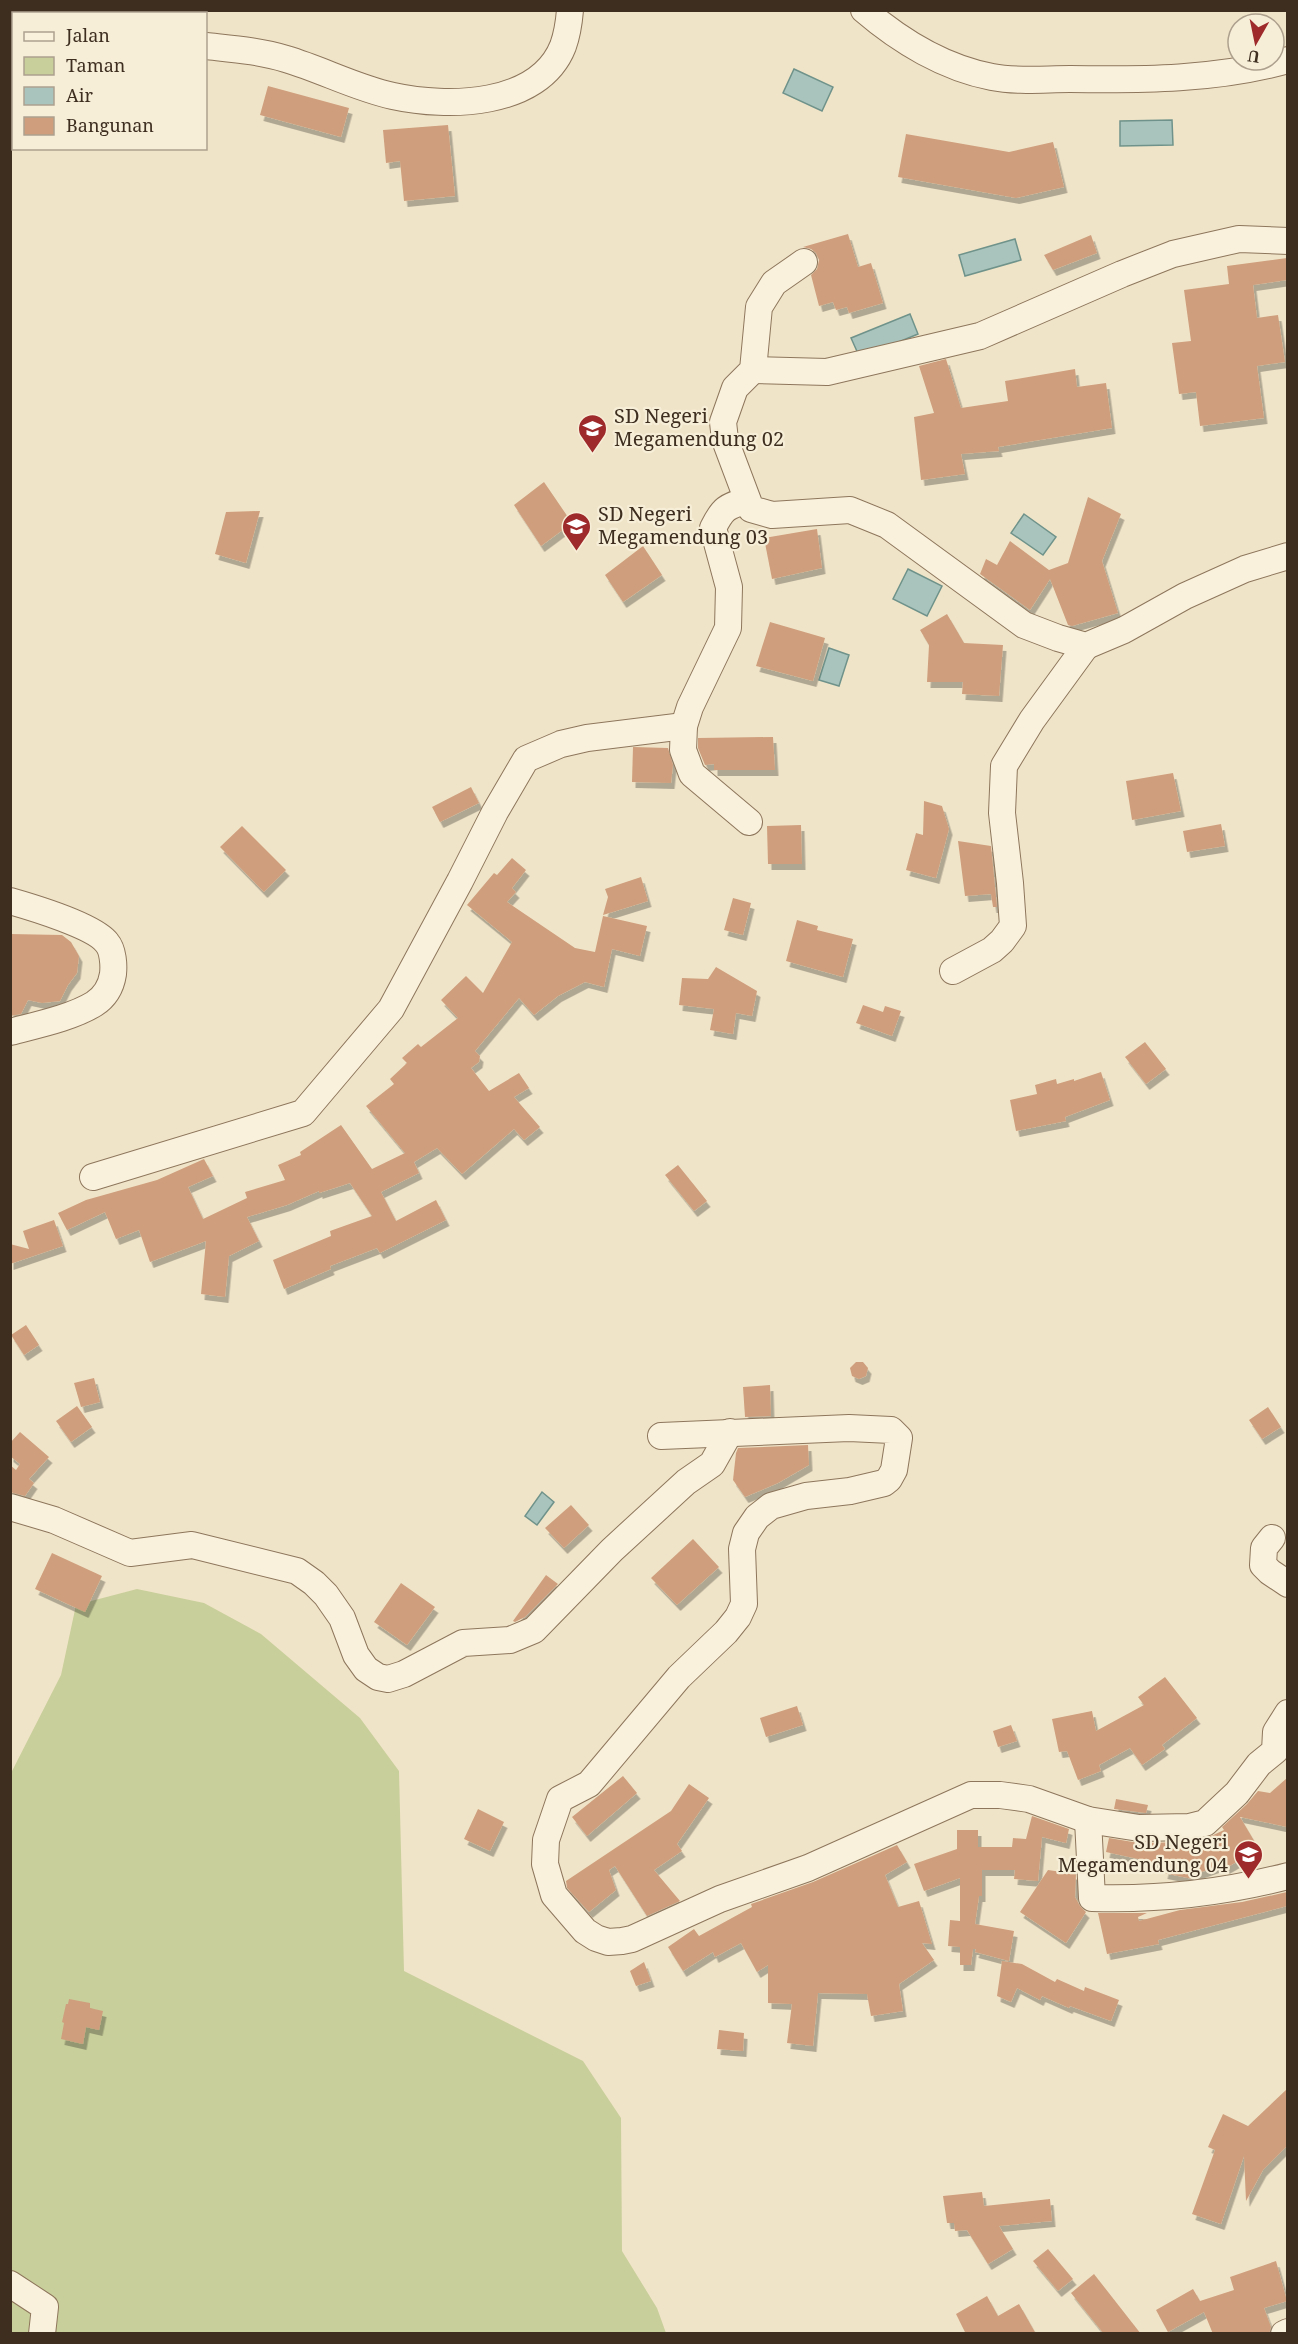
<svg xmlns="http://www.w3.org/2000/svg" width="1298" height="2344" font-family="'Noto Serif',serif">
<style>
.green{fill:#c9cf9b}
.water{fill:#a9c4bc;stroke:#6f938a;stroke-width:1.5}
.building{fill:#cf9f7d;filter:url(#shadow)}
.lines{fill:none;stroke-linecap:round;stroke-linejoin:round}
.minor-casing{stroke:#8d765c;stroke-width:28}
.minor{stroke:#faf1dc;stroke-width:26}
.labels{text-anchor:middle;stroke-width:4.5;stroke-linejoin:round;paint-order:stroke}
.poi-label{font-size:20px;fill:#3d2e20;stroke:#f7eed8;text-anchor:start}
</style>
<defs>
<filter id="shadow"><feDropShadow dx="3.5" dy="6" stdDeviation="0" flood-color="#0004"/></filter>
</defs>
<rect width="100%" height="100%" fill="#f0e4c8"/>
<!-- green -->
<path class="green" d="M137,1589L204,1603L261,1634L360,1718L399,1771L404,1971L583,2061L621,2118L622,2251L657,2308L666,2333H11L10,1775L61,1675L76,1605Z"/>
<!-- water -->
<g class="water">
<path d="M794,69L833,87L822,111L783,93Z"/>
<path d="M1172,120L1173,145L1120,146V121Z"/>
<path d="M1015,239L1021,260L965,276L959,255Z"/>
<path d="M910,314L918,334L860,358L851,338Z"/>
<path d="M1024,514L1056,537L1043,555L1011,533Z"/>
<path d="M908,569L942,586L927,616L893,599Z"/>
<path d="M829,648L849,655L839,686L819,680Z"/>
<path d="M542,1492L554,1502L537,1525L525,1516Z"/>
</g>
<!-- building -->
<g class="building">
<path d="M268,86L349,108L341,137L260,115Z"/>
<path d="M448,125L455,196L404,201L400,161L386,163L383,130Z"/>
<path d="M906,134L1009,152L1053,142L1064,187L1016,198L898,177Z"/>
<path d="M848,234L858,267L871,263L883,303L849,313L847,307L836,310L833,302L819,306L811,275L817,269L819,260L816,253L811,249L803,247Z"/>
<path d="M1091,235L1097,253L1053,270L1044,255Z"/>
<path d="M1287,258V280L1253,285L1257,318L1278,315L1285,362L1257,366L1264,418L1200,426L1196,392L1179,394L1172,343L1191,341L1184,290L1229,284L1227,266Z"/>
<path d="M946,359L961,408L1008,401L1005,381L1075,369L1077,387L1106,383L1112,428L998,447L999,451L961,454L965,474L921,480L914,417L934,413L919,366Z"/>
<path d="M544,482L572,523L541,546L514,505Z"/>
<path d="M1088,497L1121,514L1102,561L1118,613L1072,626L1068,625L1050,579L1030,610L980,574L986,559L997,565L1010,541L1049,570L1068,563Z"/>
<path d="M260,511L246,563L215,554L226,512Z"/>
<path d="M817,529L822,568L772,579L764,538Z"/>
<path d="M643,546L662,575L623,602L605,575Z"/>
<path d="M947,614L964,643L1003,645L999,696L962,694L963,682H927L929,645L920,630Z"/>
<path d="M770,622L825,638L813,681L756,666Z"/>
<path d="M773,737L775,770H714V764L705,765L698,748V738Z"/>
<path d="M633,747L668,748L673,765L671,783L632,782Z"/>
<path d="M1173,773L1181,811L1132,820L1126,781Z"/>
<path d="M471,787L479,803L440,822L432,807Z"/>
<path d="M924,801L942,806L949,829L936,878L906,870L916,833L923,835Z"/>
<path d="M1221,824L1225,846L1187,852L1183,831Z"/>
<path d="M801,825L802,864H768L767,826Z"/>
<path d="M242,826L286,870L264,892L220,847Z"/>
<path d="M958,841L991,846L997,907H993L991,894L965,896Z"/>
<path d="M512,858L526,870L512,888L516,892L507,902L575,948L595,952L603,916L647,926L640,956L612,949L604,987L585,982L558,996L534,1015L519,998L475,1051L480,1056L479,1062L471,1068L489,1091L519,1073L529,1088L514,1097L540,1127L524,1140L514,1129L462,1174L437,1148L414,1162L419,1173L381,1192L396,1221L436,1200L446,1220L380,1253L377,1248L330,1266L331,1269L284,1289L273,1260L331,1236L330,1231L372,1216L350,1183L319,1193V1191L287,1205L247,1217L259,1241L229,1256L225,1297L201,1294L206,1241L150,1262L139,1230L116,1239L105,1212L67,1230L58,1213L86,1200L157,1180L204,1159L213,1176L188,1187L203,1219L247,1198L245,1192L285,1180L278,1165L301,1155L300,1152L341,1125L372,1169L405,1153L366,1106L394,1084L390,1079L407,1063L402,1058L418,1044L421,1047L458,1018L441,1000L466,976L483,993L512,942L467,905L494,873L497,875Z"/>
<path d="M641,877L648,901L603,915L608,897L605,889Z"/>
<path d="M733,898L751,903L743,935L724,930Z"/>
<path d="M797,920L818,926L817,930L853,939L843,977L786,961Z"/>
<path d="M10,934L62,935L71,942L79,956L77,973L68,985L60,1001L42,1003L28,1000L21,1014L10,1016Z"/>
<path d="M716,967L757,991L752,1016L736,1013L733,1034L710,1030L714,1009L679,1005L682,978L708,979Z"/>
<path d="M863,1005L883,1012L885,1006L901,1011L892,1036L856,1023Z"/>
<path d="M1145,1042L1166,1069L1146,1084L1125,1057Z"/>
<path d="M1101,1072L1110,1100L1065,1117L1066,1121L1016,1131L1010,1100L1037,1094L1035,1085L1056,1079L1057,1084L1074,1079V1081Z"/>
<path d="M678,1165L707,1201L694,1211L665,1175Z"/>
<path d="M54,1220L63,1246L10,1264V1244L29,1249L23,1231Z"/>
<path d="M26,1325L39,1345L24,1355L11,1335Z"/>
<path d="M856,1362H863L868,1368L866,1376L859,1379L852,1376L850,1368Z"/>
<path d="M94,1378L100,1402L81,1407L74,1383Z"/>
<path d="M770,1385L771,1416L745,1417L743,1387Z"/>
<path d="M77,1406L92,1427L71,1442L56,1421Z"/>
<path d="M1268,1407L1281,1427L1262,1439L1249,1420Z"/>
<path d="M20,1432L49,1457L29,1479L34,1483L25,1496L10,1492V1465L16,1470L20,1464L10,1456V1443Z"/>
<path d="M808,1445L809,1465L778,1483L745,1497L733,1480L736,1453L738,1448Z"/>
<path d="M571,1505L589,1525L564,1548L545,1528Z"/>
<path d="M693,1539L719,1567L677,1605L651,1578Z"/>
<path d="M52,1553L102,1576L85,1612L35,1589Z"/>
<path d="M546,1575L558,1584L525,1617L515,1622L513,1621Z"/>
<path d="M401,1583L435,1607L407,1645L374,1622Z"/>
<path d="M1165,1677L1197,1718L1162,1745L1165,1749L1142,1765L1130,1748L1099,1765L1101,1771L1078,1780L1067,1751L1059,1752L1052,1719L1092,1711L1096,1731L1144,1705L1138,1697Z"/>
<path d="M797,1706L803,1725L766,1737L760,1718Z"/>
<path d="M1011,1725L1017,1741L998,1747L993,1731Z"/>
<path d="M623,1776L637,1793L587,1836L572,1817Z"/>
<path d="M1287,1778V1827L1240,1817L1259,1849L1226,1868L1224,1864L1196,1874L1197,1878L1193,1879L1164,1873L1166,1865L1106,1852L1109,1838L1139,1843L1190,1842L1209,1837L1224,1830L1222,1827L1247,1804L1258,1791L1270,1793Z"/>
<path d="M689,1784L709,1798L677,1844L682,1851L654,1870L680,1901L647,1916L615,1866L609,1870L616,1890L589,1912L567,1888L566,1881L671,1811Z"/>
<path d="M1116,1799L1148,1805L1146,1813L1114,1809Z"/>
<path d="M478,1809L504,1822L490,1851L464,1839Z"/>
<path d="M1032,1816L1069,1829L1066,1843L1042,1837L1038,1881L1014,1879L1015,1870H982V1896H979L975,1924L1014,1931L1009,1961L975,1952L976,1949H973L971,1965H960V1947L948,1946L950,1920L960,1921V1878L924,1891L914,1864L957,1849V1830H978V1847H1012L1013,1838L1026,1839Z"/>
<path d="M897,1845L907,1862L885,1875L898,1907L919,1901L932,1944L922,1943L934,1960L899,1984L903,2011L871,2016L867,1994L818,1993L813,2046L787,2043L792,2004L768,2003V1965L757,1972L741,1943L715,1957L713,1952L683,1971L668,1947L694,1929L699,1936L752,1907L751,1904L813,1882Z"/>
<path d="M1048,1870L1076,1874L1075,1897L1080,1906L1086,1912L1066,1943L1020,1912Z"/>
<path d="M1287,1892V1906L1158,1940L1159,1944L1107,1954L1098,1913H1147L1138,1917L1139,1921L1180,1910L1242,1902Z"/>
<path d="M1002,1961L1022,1964L1055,1982L1057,1979L1084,1991L1085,1987L1119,2000L1111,2021L1070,2006L1069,2008L1042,1996L1040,2000L1017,1988L1011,2002L997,1996Z"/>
<path d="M644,1962L651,1981L636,1986L630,1971Z"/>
<path d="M69,1999L90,2003V2008L103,2011L99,2030L86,2027L83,2044L61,2039L64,2023L62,2022L66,2004H68Z"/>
<path d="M719,2030L744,2033L743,2051L717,2049Z"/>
<path d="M1287,2089V2146L1263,2170L1246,2201L1244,2156L1221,2224L1192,2214L1215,2150L1208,2147L1223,2114L1248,2126Z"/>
<path d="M982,2192L984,2206L1050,2199L1052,2221L999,2226L1013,2249L988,2264L967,2230L955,2231L954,2223H947L943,2196Z"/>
<path d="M1048,2249L1073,2279L1058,2291L1033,2261Z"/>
<path d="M1276,2261L1287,2301L1264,2308L1271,2327L1269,2334H1213L1204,2312L1168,2332L1156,2310L1193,2289L1200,2301L1234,2290L1230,2277Z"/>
<path d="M1094,2274L1141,2334H1104L1071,2293Z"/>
<path d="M987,2296L998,2316L1019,2304L1036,2334H966L956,2314Z"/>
</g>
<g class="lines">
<defs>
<g id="minor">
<path d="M22,10L26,14"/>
<path d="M53,10L57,14"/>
<path d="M864,10C900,41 945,68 992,77C1017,82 1045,79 1070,79C1142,80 1217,80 1288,60"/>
<path d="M206,46C233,49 260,51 286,59C323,70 356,88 393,96C447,108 539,107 563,46C567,35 569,22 570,10"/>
<path d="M804,262L774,283L759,307L753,370L735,388L723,422L725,440L751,509L772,515L850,510L887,525L1024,625L1058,638L1086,646L1124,630L1185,596L1245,569L1288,556"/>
<path d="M753,370L827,372L980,336L1122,274L1173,254L1239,239L1288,241"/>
<path d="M747,500C726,507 723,508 713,528L729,587L728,628L690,707L684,726L683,750L692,774L749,822"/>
<path d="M10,901C31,907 95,926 107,943C113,950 114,965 113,974C111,987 105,997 94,1004C71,1018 36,1025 10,1032"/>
<path d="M953,971L992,950L1002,941L1013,926L1010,883L1002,813L1004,766L1032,720L1086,646"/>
<path d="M93,1177L303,1113L391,1009L460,881L495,812L526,759L561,744L587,738L684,726"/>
<path d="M661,1436L849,1428L891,1430L899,1438L894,1470L889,1479L884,1483L850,1491L806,1496L771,1506L757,1517L746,1533L742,1549L744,1604L738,1617L726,1632L679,1677L589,1784L560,1799L546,1840L545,1864L554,1895L585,1931L596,1938L608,1942L622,1941L632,1939L720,1899L808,1868L971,1795H1000L1029,1799L1088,1820L1139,1828L1189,1827L1205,1823L1237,1793L1259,1764L1275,1751L1276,1732L1288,1713"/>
<path d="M10,1507L54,1520L130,1553L192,1545L297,1571L314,1583L326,1595L342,1618L356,1655L366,1669L378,1677L388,1679L404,1674L463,1643L510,1640L534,1630L612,1550L686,1482L712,1464L730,1432"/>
<path d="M1272,1538L1264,1548L1263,1565L1270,1572L1288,1584"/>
<path d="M1088,1820L1092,1898C1159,1900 1223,1893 1288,1876"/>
<path d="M10,2284L45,2307L42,2334"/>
<path d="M1284,2334L1288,2332"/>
</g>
</defs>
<!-- minor casing -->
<use href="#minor" class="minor-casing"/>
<!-- minor -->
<use href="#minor" class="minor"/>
</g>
<!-- icons -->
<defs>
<symbol id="school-pin" viewBox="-11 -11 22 30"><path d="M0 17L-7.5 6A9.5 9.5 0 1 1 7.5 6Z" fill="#9e2a2b" stroke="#f7eed8"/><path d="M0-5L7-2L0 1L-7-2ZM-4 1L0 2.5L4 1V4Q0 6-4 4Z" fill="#fff"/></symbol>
</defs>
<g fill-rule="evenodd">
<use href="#school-pin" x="576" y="412" width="33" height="45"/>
<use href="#school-pin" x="560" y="510" width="33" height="45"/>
<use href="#school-pin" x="1232" y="1838" width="33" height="45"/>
</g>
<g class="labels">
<!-- poi labels -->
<g class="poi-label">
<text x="614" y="423">SD Negeri<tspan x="614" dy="23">Megamendung 02</tspan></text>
<text x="598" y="521">SD Negeri<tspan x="598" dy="23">Megamendung 03</tspan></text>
<text x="1228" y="1849" text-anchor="end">SD Negeri<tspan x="1228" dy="23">Megamendung 04</tspan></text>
</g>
</g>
<!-- border -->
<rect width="1298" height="2344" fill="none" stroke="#3d2e20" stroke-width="24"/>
<!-- legend -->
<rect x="12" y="12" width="195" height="138" fill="#f7eed8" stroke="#ada18e" stroke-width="1.5"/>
<rect x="24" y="32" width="30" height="9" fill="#faf1dc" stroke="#ada18e" stroke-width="1.5"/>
<text x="66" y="42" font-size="18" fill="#3d2e20">Jalan</text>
<rect x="24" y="57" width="30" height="18" fill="#c9cf9b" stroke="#ada18e" stroke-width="1.5"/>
<text x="66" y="72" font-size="18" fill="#3d2e20">Taman</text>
<rect x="24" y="87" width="30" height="18" fill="#a9c4bc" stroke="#ada18e" stroke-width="1.5"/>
<text x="66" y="102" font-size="18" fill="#3d2e20">Air</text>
<rect x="24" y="117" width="30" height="18" fill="#cf9f7d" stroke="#ada18e" stroke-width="1.5"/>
<text x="66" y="132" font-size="18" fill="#3d2e20">Bangunan</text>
<!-- north arrow -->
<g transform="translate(1256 42) rotate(189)"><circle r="28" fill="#f7eed8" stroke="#ada18e" stroke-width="1.5"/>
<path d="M0-4.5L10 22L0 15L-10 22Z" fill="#9e2a2b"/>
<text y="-9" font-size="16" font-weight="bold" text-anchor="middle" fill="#3d2e20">U</text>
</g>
</svg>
